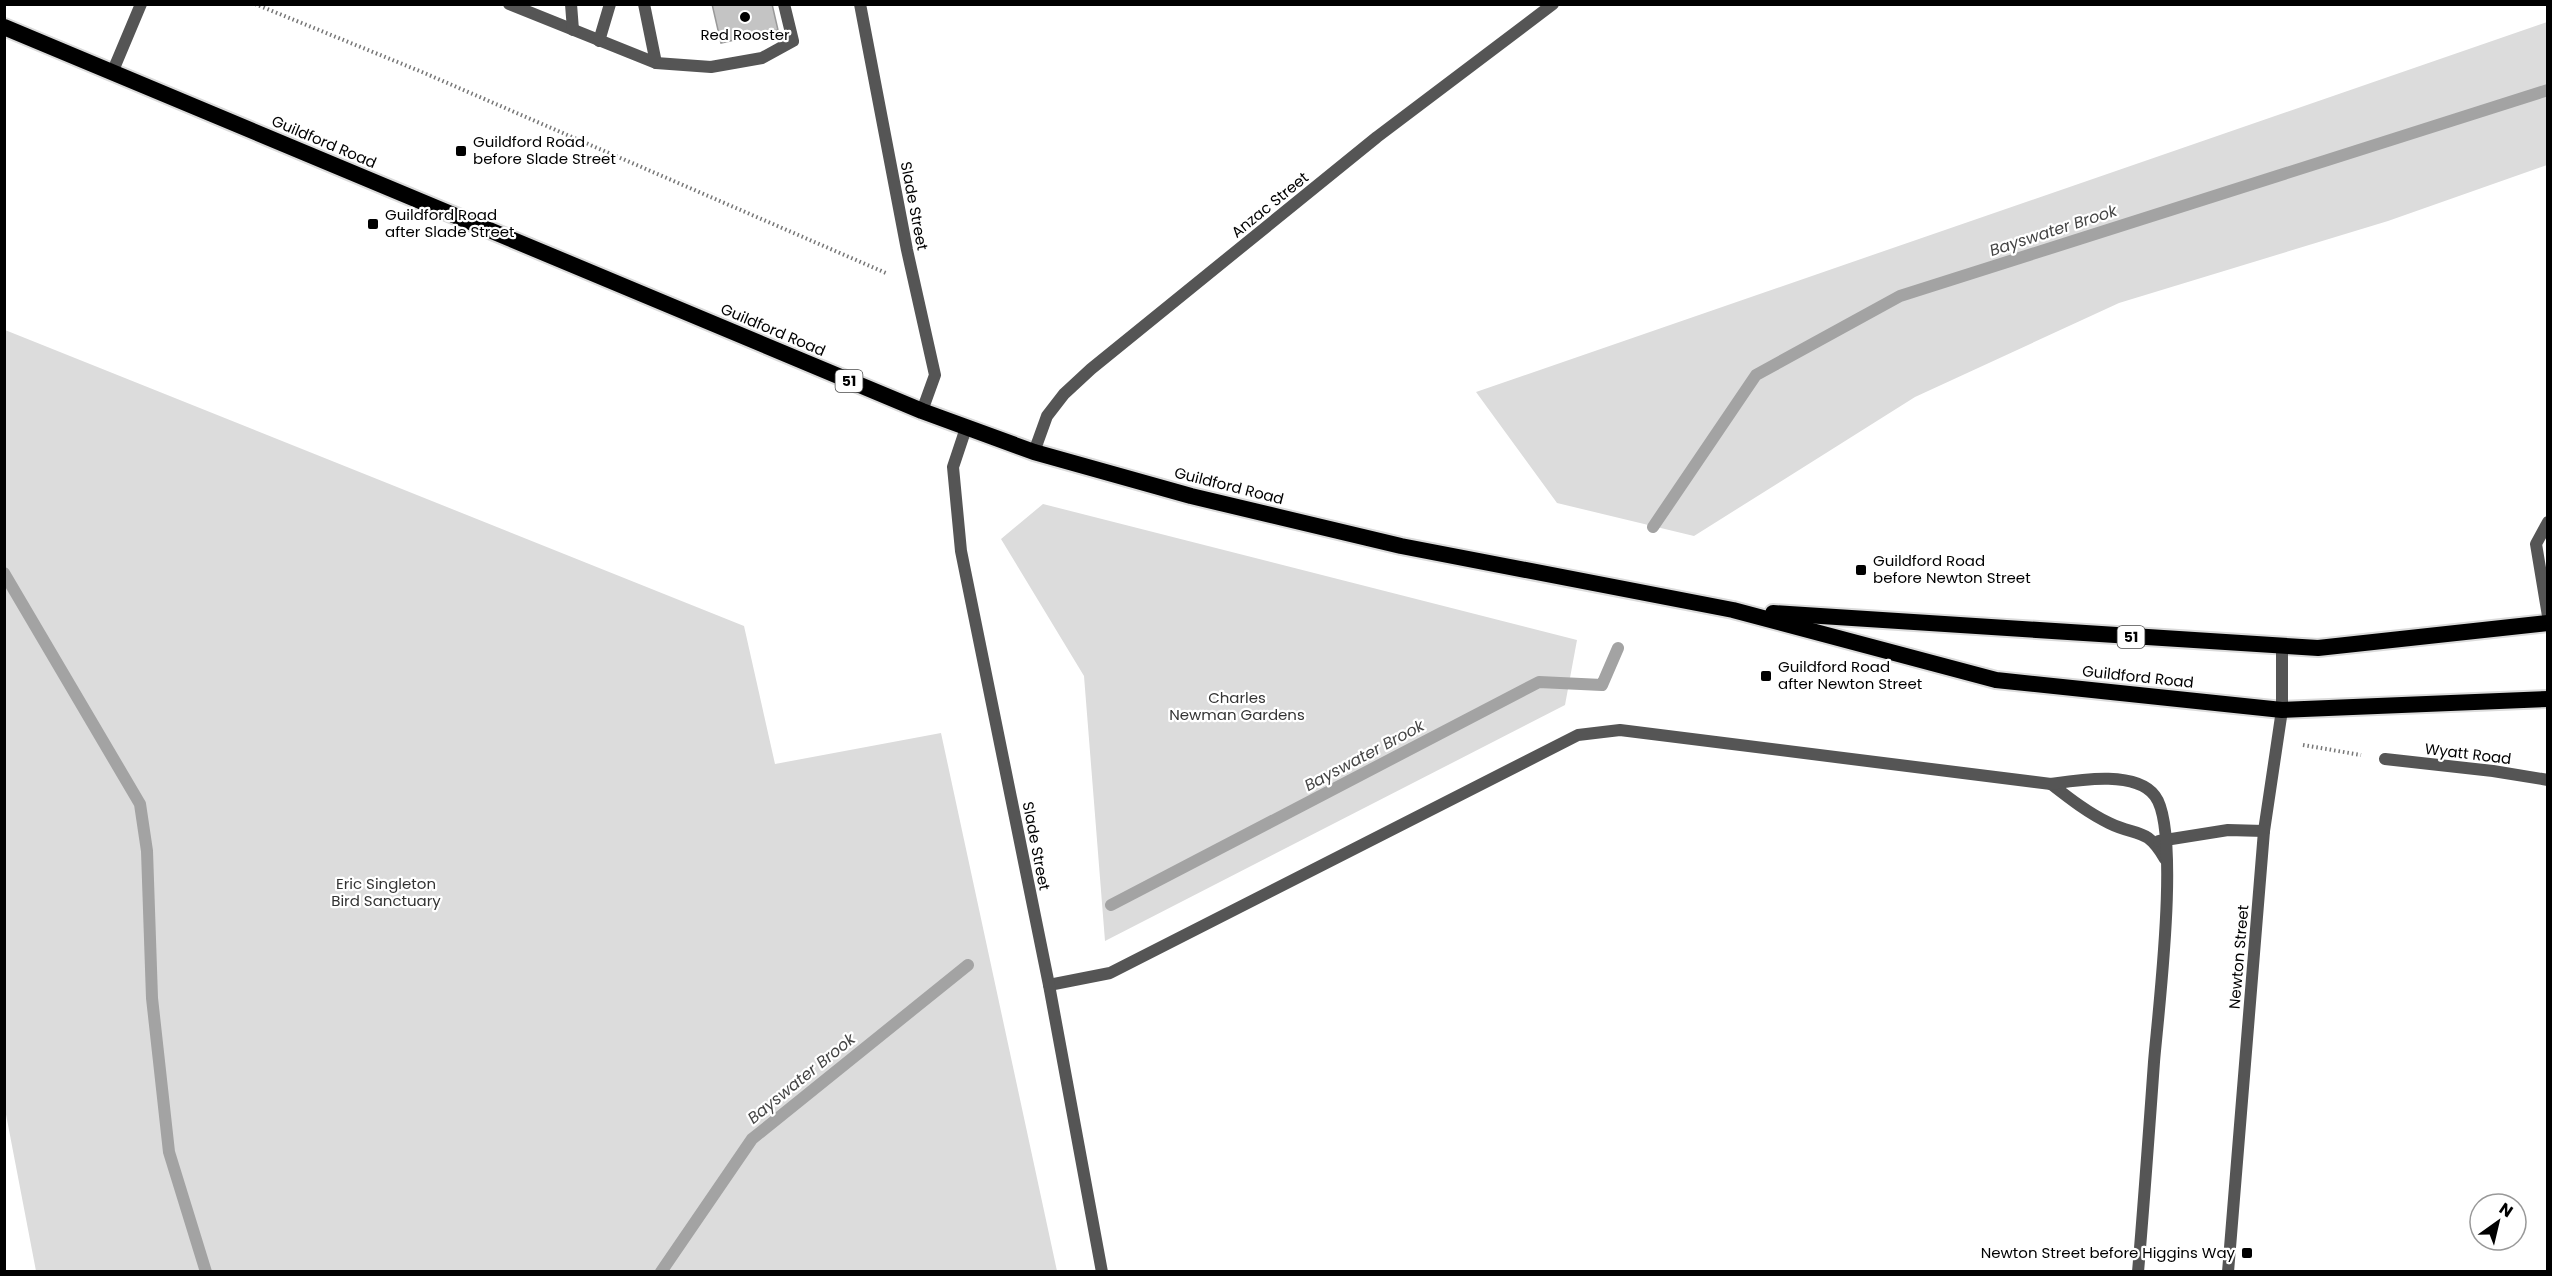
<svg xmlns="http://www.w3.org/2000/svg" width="2552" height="1276" font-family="Poppins,sans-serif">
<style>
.green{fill:#dcdcdc}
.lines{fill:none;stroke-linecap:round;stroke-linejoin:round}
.stream{stroke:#a3a3a3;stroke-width:12}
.building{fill:#c4c4c4;stroke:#999;stroke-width:1.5}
.trunk-casing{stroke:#dbdbdb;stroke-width:20}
.path{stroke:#777;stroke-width:4;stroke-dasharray:1.5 3;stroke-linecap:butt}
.service{stroke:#555;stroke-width:12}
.minor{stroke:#555;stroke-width:12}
.tertiary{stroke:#555;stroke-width:12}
.trunk{stroke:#000;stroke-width:16}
.poi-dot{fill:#000;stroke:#fff;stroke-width:2}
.labels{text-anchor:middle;stroke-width:4.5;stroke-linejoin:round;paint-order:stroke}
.shield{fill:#fff;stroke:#4c4c4c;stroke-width:1.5}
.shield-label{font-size:14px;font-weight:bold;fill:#000}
.poi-label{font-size:15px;fill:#000;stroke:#fff;text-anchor:start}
.street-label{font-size:15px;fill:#000;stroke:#fff}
.park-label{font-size:15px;fill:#333;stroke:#fff}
.water-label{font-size:16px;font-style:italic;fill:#444;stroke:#fff}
</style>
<rect width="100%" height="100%" fill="#fff"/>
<!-- green -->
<g class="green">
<path d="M2547,22V165L2388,221L2119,303L1915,397L1694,536L1557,503L1476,392Z"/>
<path d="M5,330L744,626L775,764L941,733L1057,1271H36L4,1104Z"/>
<path d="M1043,504L1577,640L1565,705L1105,941L1084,676L1001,539Z"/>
</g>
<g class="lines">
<!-- stream -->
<g class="stream">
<path d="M1653,527L1756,375L1900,296L2548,90"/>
<path d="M4,573L140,804L147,851L152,998L169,1152L206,1272"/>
<path d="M1111,905L1539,682L1602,685L1618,648"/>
<path d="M661,1272L752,1139L968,965"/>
</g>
</g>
<!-- building -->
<path class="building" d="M712,4H772L778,30L721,43Z"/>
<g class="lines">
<defs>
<g id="trunk">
<path d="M4,27L922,411L1034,452L1191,496L1401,546L1733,610L1996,680L2282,710L2548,699"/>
<path d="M1773,613L2318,648L2548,623"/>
</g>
</defs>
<!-- trunk casing -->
<use href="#trunk" class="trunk-casing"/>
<!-- path -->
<g class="path">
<path d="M255,4L422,72L886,273"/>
<path d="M2303,745L2361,755"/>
</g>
<!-- service -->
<g class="service">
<path d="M509,4L656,63L711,67L762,58L793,41L784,4"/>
<path d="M571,4L573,30"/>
<path d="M644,4L656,63"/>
<path d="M599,41L610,4"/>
<path d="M112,73L141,4"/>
<path d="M2051,784C2069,798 2088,813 2109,823C2137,837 2146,826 2165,859"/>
<path d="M2159,841L2228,830L2264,831"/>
<path d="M1049,985L1110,973L1578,735L1620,730L2051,784C2078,780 2136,770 2155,796C2181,830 2158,1013 2154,1062C2149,1132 2144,1202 2138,1272"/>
</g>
<!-- minor -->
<g class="minor">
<path d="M966,428L953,467L961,551L1049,985L1102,1272"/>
<path d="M1034,452L1047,416L1064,394L1091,369L1377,137L1553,4"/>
<path d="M2385,759L2493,771L2548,780"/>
<path d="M2228,1272L2264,831L2282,710V645"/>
</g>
<!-- tertiary -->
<g class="tertiary">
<path d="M860,4L907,250L935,375L922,411"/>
<path d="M2548,522L2536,544L2548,616"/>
</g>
<!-- trunk -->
<use href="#trunk" class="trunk"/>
</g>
<!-- markers -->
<g class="poi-dot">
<circle cx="745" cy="17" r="6"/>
<rect x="455" y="145" width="12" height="12" rx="3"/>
<rect x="367" y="218" width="12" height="12" rx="3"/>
<rect x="1855" y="564" width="12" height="12" rx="3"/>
<rect x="1760" y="670" width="12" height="12" rx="3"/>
<rect x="2241" y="1247" width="12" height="12" rx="3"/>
</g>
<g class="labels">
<!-- shield labels -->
<g class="shield">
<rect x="835.5" y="370" width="27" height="22" rx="4.5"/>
<rect x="2117.5" y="626" width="27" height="22" rx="4.5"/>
</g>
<g class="shield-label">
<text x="849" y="386">51</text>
<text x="2131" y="642">51</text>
</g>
<!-- poi labels -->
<g class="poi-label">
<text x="745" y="40" text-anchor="middle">Red Rooster</text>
<text x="473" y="147">Guildford Road<tspan x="473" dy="17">before Slade Street</tspan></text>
<text x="385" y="220">Guildford Road<tspan x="385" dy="17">after Slade Street</tspan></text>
<text x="1873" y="566">Guildford Road<tspan x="1873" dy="17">before Newton Street</tspan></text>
<text x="1778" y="672">Guildford Road<tspan x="1778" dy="17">after Newton Street</tspan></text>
<text x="2235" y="1258" text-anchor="end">Newton Street before Higgins Way</text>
</g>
<!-- street labels -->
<g class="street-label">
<text transform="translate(324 142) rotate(23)" y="5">Guildford Road</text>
<text transform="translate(1270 205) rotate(-39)" y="5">Anzac Street</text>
<text transform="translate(914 206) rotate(79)" y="5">Slade Street</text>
<text transform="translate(773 330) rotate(23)" y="5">Guildford Road</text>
<text transform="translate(1229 486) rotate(14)" y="5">Guildford Road</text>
<text transform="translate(2138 677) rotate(6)" y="5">Guildford Road</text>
<text transform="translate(2468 754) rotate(7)" y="5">Wyatt Road</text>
<text transform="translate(1036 846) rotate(79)" y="5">Slade Street</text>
<text transform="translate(2239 957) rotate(-85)" y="5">Newton Street</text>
</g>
<!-- park labels -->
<g class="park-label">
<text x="1237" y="703">Charles<tspan x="1237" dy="17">Newman Gardens</tspan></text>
<text x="386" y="889">Eric Singleton<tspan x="386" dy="17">Bird Sanctuary</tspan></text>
</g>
<!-- water labels -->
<g class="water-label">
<text transform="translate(2053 230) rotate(-18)" y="6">Bayswater Brook</text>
<text transform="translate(1364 755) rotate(-28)" y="6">Bayswater Brook</text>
<text transform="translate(801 1078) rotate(-39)" y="6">Bayswater Brook</text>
</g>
</g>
<!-- border -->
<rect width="2552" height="1276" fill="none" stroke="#000000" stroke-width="12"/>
<!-- north arrow -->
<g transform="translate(2498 1222) rotate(34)"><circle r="28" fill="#ffffff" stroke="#999999" stroke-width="1.5"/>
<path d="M0-4.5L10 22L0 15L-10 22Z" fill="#000000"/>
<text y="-9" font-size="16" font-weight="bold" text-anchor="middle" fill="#000000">N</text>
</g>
</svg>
